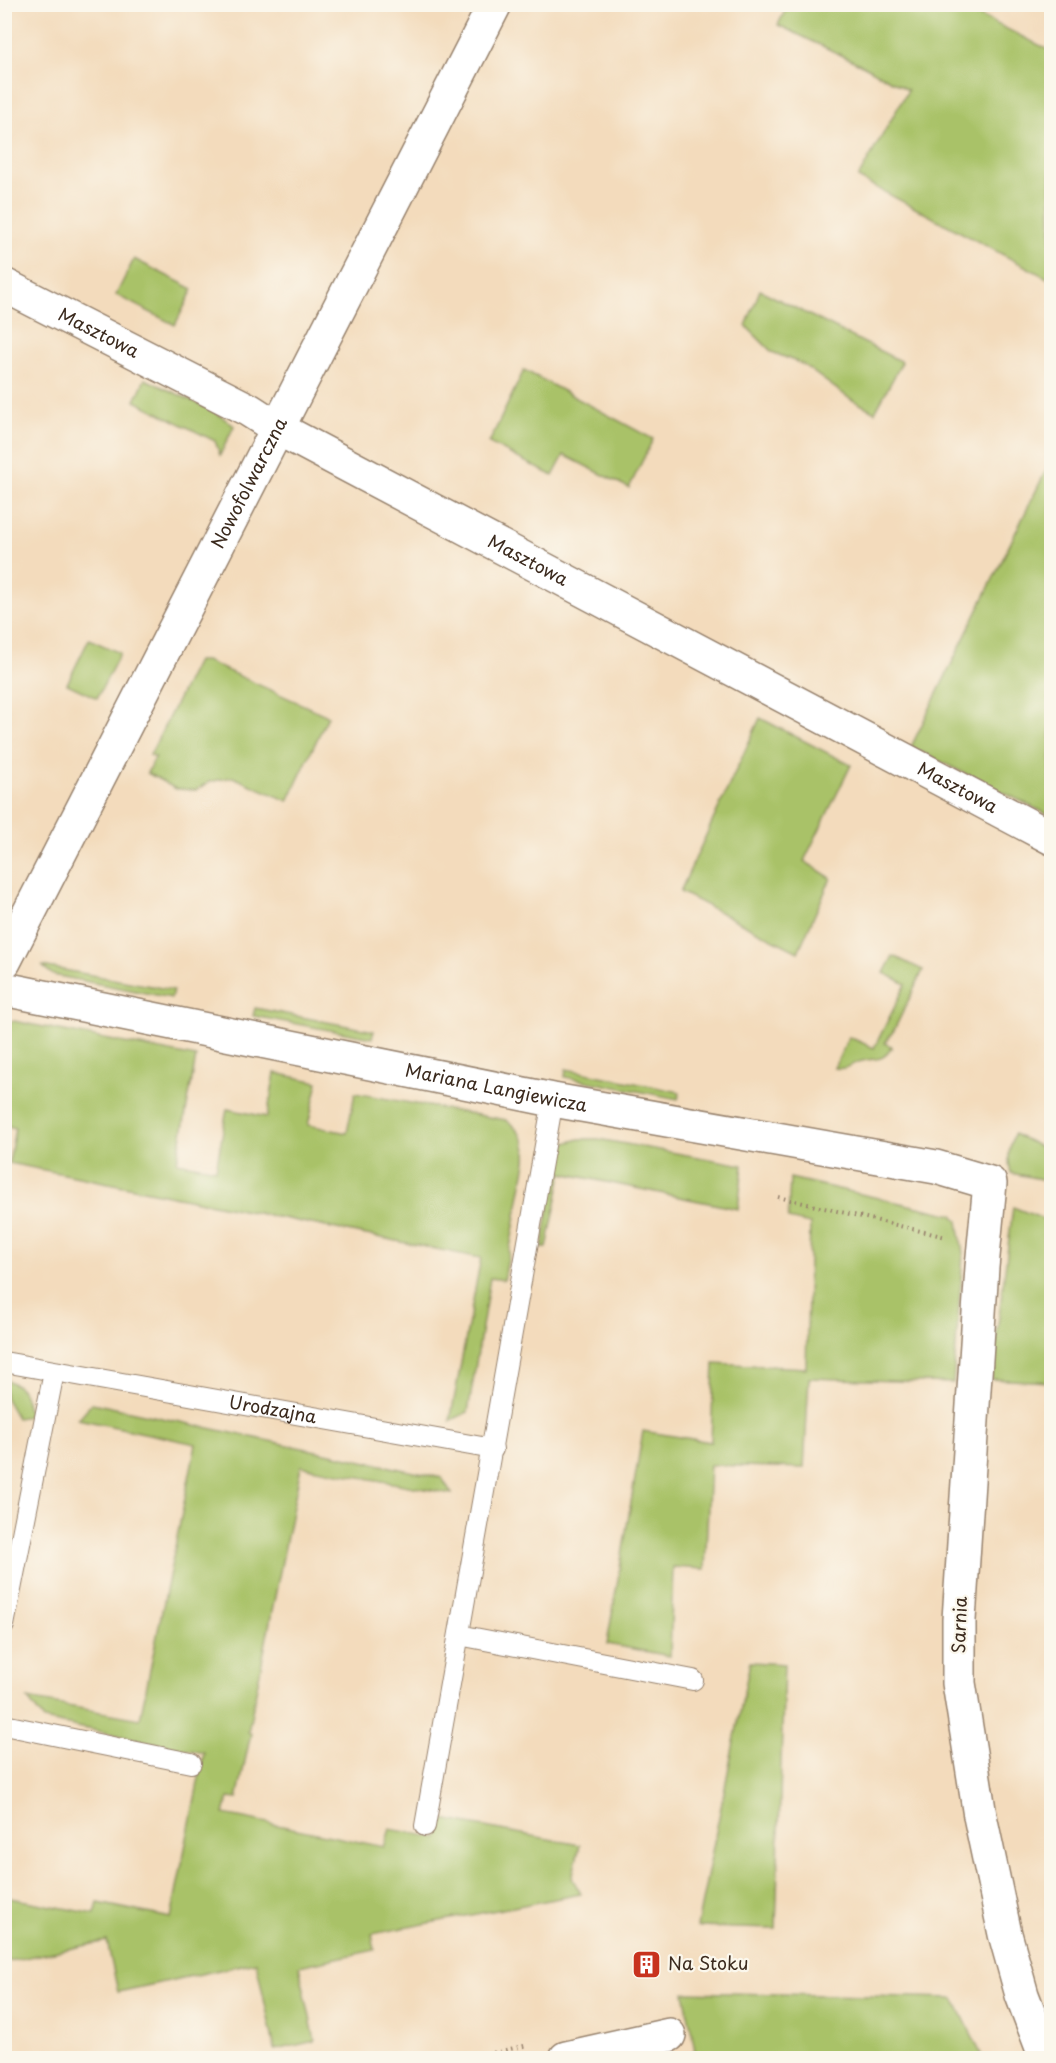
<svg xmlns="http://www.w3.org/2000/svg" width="1056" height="2063" font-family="'Playpen Sans',sans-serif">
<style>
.green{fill:#a9c268;stroke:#727643;stroke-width:1.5}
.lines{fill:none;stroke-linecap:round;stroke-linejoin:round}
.service-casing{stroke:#97826d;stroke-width:22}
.minor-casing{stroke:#97826d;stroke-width:36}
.path{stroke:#97826d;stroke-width:4;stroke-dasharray:1.5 4.5;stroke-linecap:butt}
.service{stroke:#fff;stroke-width:20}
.minor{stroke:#fff;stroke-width:33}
.labels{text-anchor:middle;stroke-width:4.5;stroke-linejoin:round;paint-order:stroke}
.street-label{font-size:18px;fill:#3b2a1e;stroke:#fbf7ec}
.poi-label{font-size:18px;fill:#3b2a1e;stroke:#fbf7ec;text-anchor:start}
</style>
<rect width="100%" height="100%" fill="#fbf7ec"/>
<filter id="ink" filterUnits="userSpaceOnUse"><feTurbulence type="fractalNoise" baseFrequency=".0167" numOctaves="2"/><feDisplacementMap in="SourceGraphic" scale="12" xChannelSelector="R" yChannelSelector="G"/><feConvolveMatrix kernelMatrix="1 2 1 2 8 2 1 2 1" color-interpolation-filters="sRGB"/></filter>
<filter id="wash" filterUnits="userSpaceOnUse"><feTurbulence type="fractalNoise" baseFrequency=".008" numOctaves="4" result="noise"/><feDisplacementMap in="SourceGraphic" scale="24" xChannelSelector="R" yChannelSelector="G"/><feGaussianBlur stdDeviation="1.35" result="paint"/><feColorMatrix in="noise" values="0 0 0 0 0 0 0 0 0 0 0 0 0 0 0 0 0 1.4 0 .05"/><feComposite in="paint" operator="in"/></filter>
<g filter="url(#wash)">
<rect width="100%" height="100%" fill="#f3dbbc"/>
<!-- green -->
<g class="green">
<path d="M788,5H959L1051,51V280L858,178L908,90L864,66L778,25Z"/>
<path d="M134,259L193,289L175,325L116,295Z"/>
<path d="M760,290L902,362L875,412L849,398L802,364L772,352L746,326Z"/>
<path d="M524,370L653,439L629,488L564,455L553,476L489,443Z"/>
<path d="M145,379L214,411L234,426L220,455L215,441L135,401Z"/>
<path d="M1051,460V816L911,747Z"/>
<path d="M89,639L120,653L97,698L67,684Z"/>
<path d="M197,661H206L328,716L288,801L233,777L209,782L196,790L176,789L147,773L155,757L150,755Z"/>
<path d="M760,718L851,765L804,861L831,878L798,952L680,892Z"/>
<path d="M893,956L923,970L894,1030L885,1043L892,1047C882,1063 877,1057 862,1061C849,1064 849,1070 834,1068L849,1037L874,1048L906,984L884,973Z"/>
<path d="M42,966L173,990L171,998L53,975Z"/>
<path d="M255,1008L374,1031L372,1038L253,1016Z"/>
<path d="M14,1021L196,1057L177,1162L216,1169L227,1109L267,1117L275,1073L318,1082L308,1125L347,1133L355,1093L506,1120C521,1131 528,1143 526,1162L504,1280L490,1278L468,1412L450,1421L481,1258L9,1163L15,1128L5,1125L4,1023Z"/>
<path d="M566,1069L680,1092L678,1099L565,1077Z"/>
<path d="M1014,1134L1051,1152V1181L1011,1173C1007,1158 1009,1148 1014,1134Z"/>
<path d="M579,1139H598L743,1165L738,1209L562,1173L547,1248H542L557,1162L566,1143Z"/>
<path d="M790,1178L953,1215L958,1221L963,1254L953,1383L809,1378L804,1468L710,1465L705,1569L673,1567L670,1656L607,1644L643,1431L711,1442L714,1363L806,1368L810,1224L788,1219Z"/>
<path d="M1013,1207L1051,1222V1382L991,1379Z"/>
<path d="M5,1380C26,1386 25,1398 29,1416L17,1418L5,1397Z"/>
<path d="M92,1403L442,1478L452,1494L301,1466L248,1732L251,1733L237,1799L228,1798L224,1814L384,1847L390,1829L438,1838L443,1819L580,1845L572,1878L581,1894L372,1934L375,1950L299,1966L315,2041L275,2050L256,1962L118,1992L107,1941L5,1962L4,1897L95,1914L98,1903L171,1918L204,1753L44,1720L28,1699L140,1719L196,1444L78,1419Z"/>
<path d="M750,1662L784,1664L776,1929L697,1927Z"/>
<path d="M684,1992L954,1998L983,2058H665L695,2051Z"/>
</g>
</g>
<g filter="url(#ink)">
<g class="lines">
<defs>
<g id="service">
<path id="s1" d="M4,1362L493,1449"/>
<path d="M4,1625L54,1372"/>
<path d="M459,1635L693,1680"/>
<path d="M4,1725L191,1763"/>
<path d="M425,1826L553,1100"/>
</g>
<g id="minor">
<path id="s2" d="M4,285L249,410L277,428L1052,838"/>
<path id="s3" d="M4,962L495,4"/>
<path id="s4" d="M4,989L553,1100L936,1167L990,1183L982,1267L959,1620V1683L980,1816L1005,1934L1022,1995L1046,2058"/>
<path d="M566,2058L669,2035"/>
</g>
</defs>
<!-- service casing -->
<use href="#service" class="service-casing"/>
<!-- minor casing -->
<use href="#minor" class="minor-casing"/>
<!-- path -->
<g class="path">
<path d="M778,1197L946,1237"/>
<path d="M470,2058L528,2045"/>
</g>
<!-- service -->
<use href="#service" class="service"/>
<!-- minor -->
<use href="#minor" class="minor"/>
</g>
</g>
<!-- icons -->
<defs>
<symbol id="building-square" viewBox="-11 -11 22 22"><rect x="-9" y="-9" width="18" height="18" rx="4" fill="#c8321e" stroke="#fbf7ec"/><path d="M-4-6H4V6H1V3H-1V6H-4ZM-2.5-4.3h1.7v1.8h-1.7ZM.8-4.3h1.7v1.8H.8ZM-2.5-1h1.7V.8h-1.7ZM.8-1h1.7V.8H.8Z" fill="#fff"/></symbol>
</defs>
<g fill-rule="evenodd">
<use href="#building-square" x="630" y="1948" width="33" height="33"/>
</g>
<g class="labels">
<!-- street labels -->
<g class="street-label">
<text dy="6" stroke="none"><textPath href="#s2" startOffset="106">Masztowa</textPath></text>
<text dy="6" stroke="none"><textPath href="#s3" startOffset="538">Nowofolwarczna</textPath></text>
<text dy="6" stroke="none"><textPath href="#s2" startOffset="592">Masztowa</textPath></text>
<text dy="6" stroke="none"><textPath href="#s2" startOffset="1078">Masztowa</textPath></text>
<text dy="6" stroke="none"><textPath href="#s4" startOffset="502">Mariana Langiewicza</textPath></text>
<text dy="6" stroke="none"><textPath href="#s1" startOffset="273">Urodzajna</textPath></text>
<text transform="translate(960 1625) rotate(-88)" y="6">Sarnia</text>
</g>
<!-- poi labels -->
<g class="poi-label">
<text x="668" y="1970">Na Stoku</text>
</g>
</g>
<!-- margin -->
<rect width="1056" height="2063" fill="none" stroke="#fbf7ec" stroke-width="24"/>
</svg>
